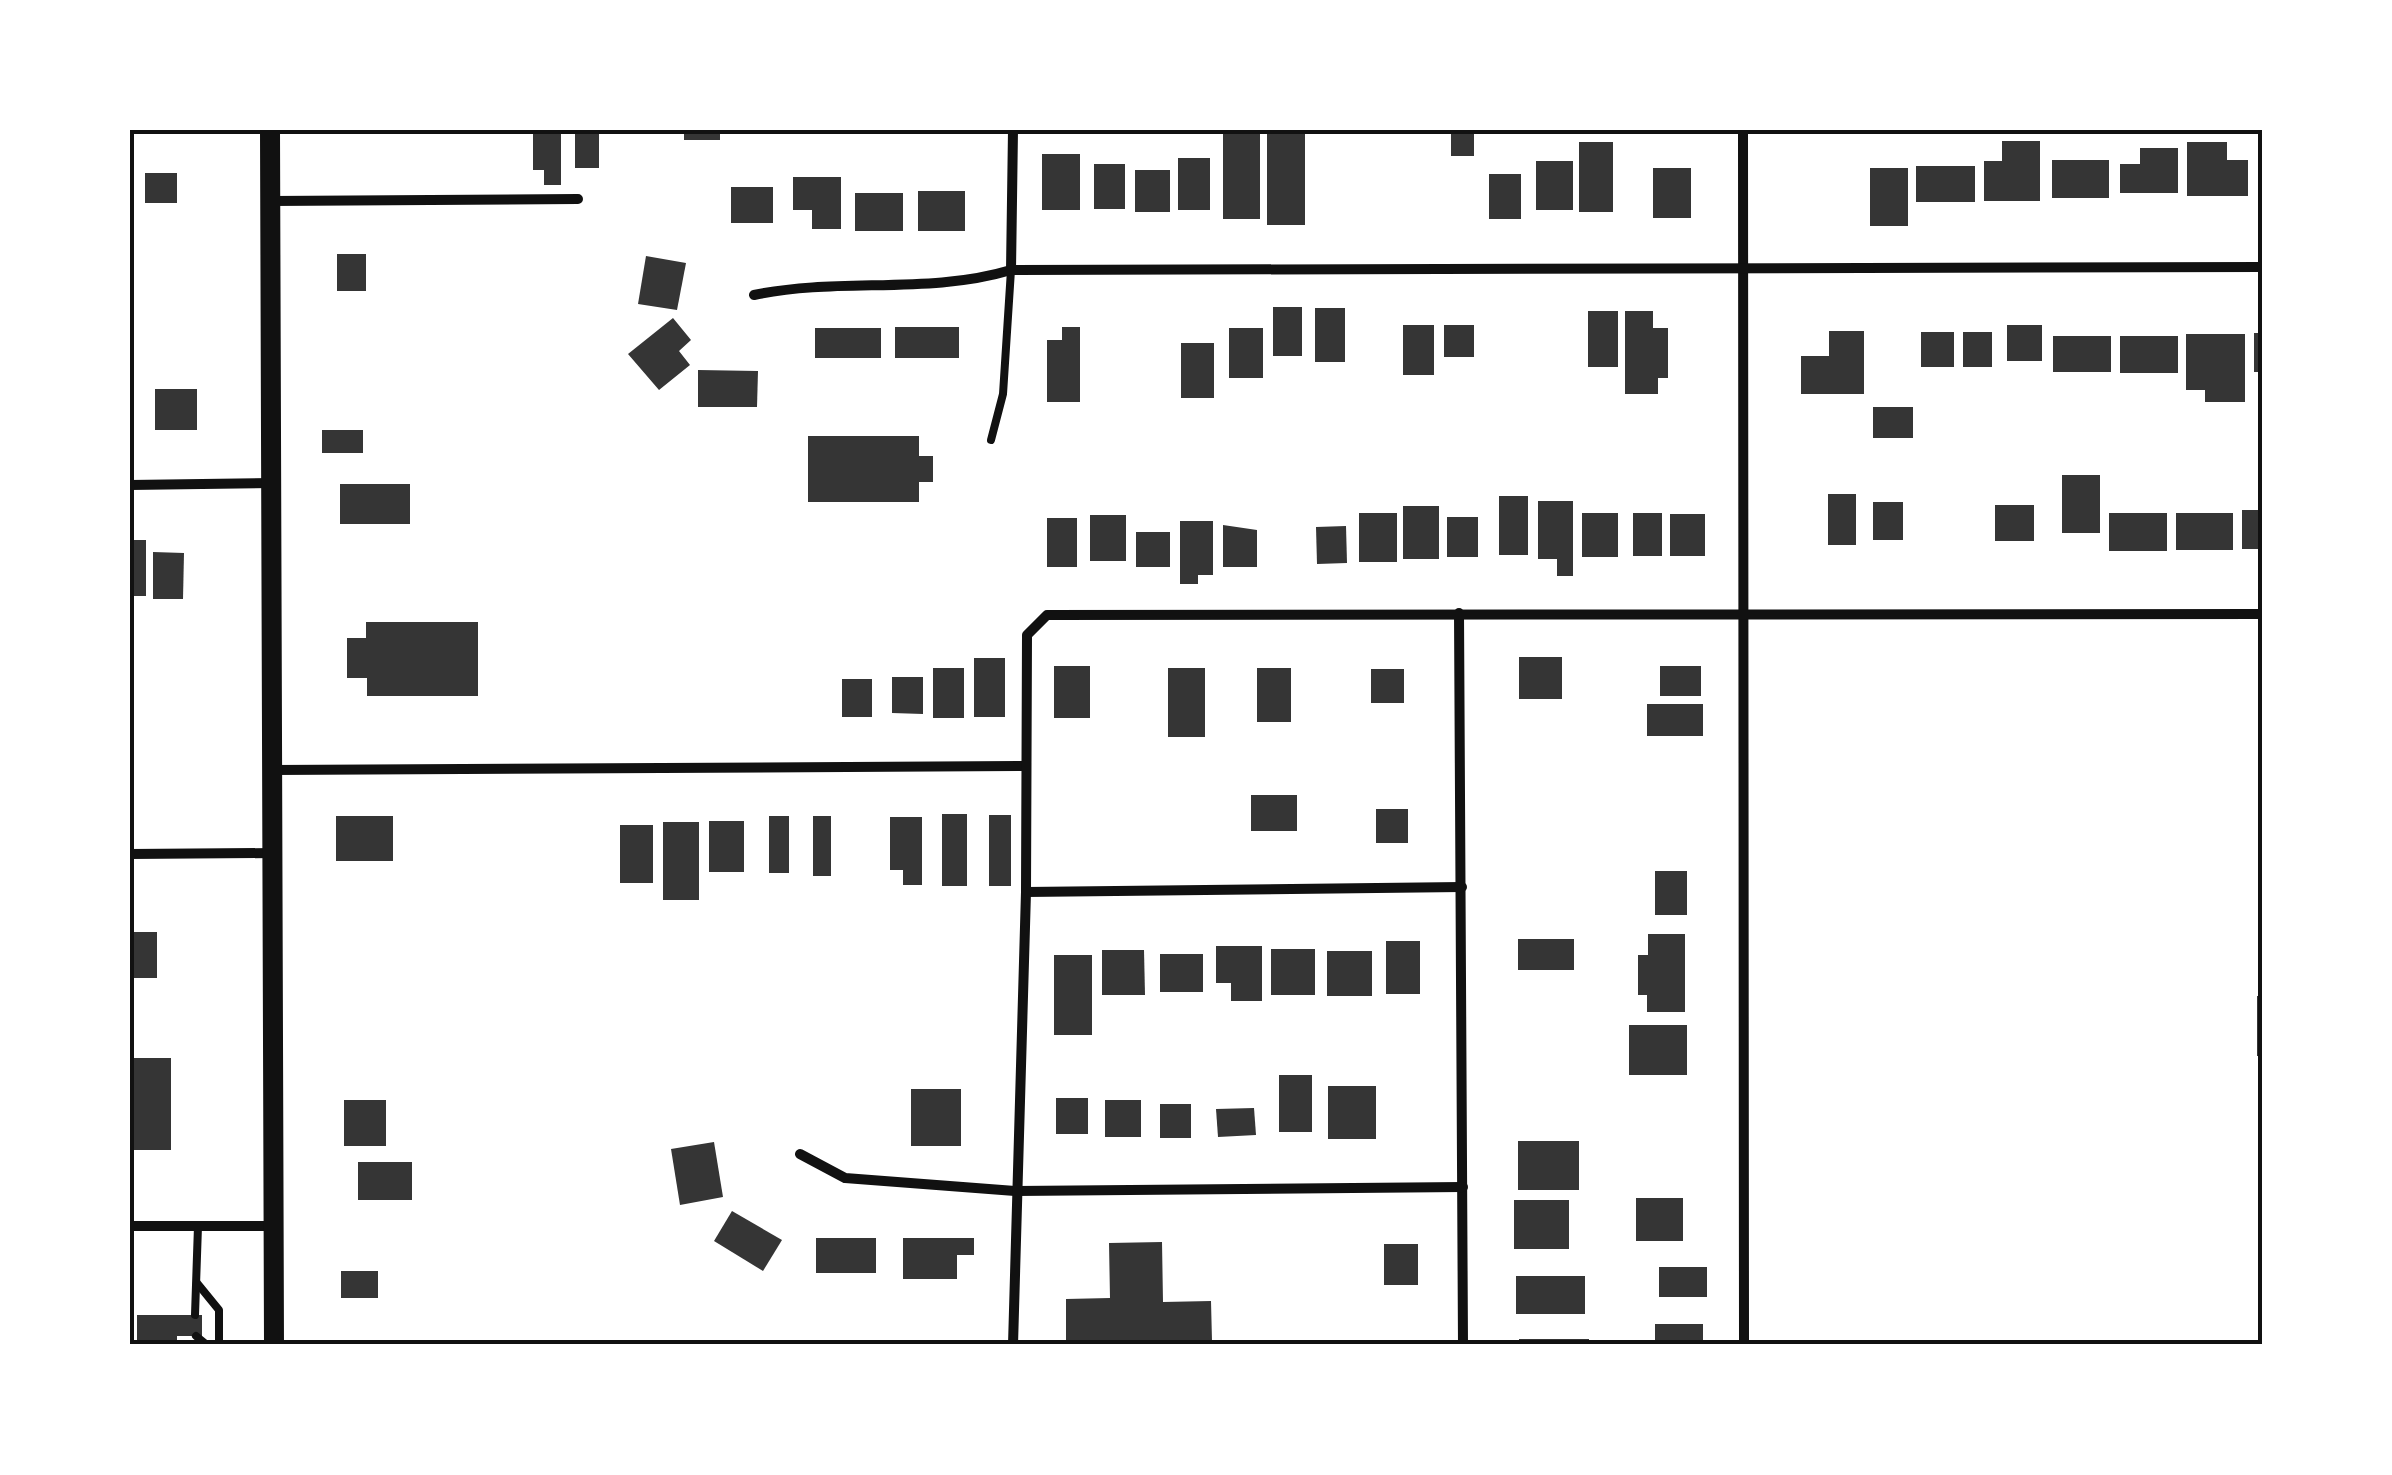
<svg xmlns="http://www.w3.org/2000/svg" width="2392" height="1475" font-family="'PT Serif',serif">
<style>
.building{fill:#353535}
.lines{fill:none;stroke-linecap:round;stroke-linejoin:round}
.service{stroke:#111;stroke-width:8}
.minor{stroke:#111;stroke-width:10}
.secondary{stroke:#111;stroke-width:20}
.neatline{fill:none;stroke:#111;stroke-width:4}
</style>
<rect width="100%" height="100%" fill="#fff"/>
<!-- building -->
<g class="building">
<rect x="684" y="130" width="36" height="10"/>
<rect x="1223" y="130" width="37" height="89"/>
<rect x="1267" y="130" width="38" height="95"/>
<rect x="1451" y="130" width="23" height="26"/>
<rect x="575" y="131" width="24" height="37"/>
<path d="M533,134H561V185H544V170H533Z"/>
<path d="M2002,141H2040V201H1984V161H2002Z"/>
<rect x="1579" y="142" width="34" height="70"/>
<path d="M2187,142H2227V160H2248V196H2187Z"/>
<path d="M2140,148H2178V193H2120V164H2140Z"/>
<rect x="1042" y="154" width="38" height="56"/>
<rect x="1178" y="158" width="32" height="52"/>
<rect x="2052" y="160" width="57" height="38"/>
<rect x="1536" y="161" width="37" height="49"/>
<rect x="1094" y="164" width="31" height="45"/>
<rect x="1916" y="166" width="59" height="36"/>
<rect x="1653" y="168" width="38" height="50"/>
<rect x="1870" y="168" width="38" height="58"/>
<rect x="1135" y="170" width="35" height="42"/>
<rect x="145" y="173" width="32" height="30"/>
<rect x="1489" y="174" width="32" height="45"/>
<path d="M793,177H841V229H812V210H793Z"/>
<rect x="731" y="187" width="42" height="36"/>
<rect x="918" y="191" width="47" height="40"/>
<rect x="855" y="193" width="48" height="38"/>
<rect x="337" y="254" width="29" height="37"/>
<path d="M646,256L686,263L677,310L638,304Z"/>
<rect x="1273" y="307" width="29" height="49"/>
<rect x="1315" y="308" width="30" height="54"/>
<rect x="1588" y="311" width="30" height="56"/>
<path d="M1625,311H1653V328H1668V378H1658V394H1625Z"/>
<path d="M673,318L691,340L679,351L690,365L659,390L628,354Z"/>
<rect x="1403" y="325" width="31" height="50"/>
<rect x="1444" y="325" width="30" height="32"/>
<rect x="2007" y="325" width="35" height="36"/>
<rect x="895" y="327" width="64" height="31"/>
<path d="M1062,327H1080V402H1047V340H1062Z"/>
<rect x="815" y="328" width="66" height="30"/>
<rect x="1229" y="328" width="34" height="50"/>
<path d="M1829,331H1864V394H1801V356H1829Z"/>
<rect x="1921" y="332" width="33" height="35"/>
<rect x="1963" y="332" width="29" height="35"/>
<rect x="2254" y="333" width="8" height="39"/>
<path d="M2186,334H2245V402H2205V390H2186Z"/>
<rect x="2053" y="336" width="58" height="36"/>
<rect x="2120" y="336" width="58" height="37"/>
<rect x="1181" y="343" width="33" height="55"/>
<path d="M698,370L758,371L757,407H698Z"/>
<rect x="155" y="389" width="42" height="41"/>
<rect x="1873" y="407" width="40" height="31"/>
<rect x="322" y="430" width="41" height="23"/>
<path d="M808,436H919V456H933V482H919V502H808Z"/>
<rect x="2062" y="475" width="38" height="58"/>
<rect x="340" y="484" width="70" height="40"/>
<rect x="1828" y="494" width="28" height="51"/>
<rect x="1499" y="496" width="29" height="59"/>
<path d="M1538,501H1573V576H1557V559H1538Z"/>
<rect x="1873" y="502" width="30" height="38"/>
<rect x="1995" y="505" width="39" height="36"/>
<rect x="1403" y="506" width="36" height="53"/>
<rect x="2242" y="510" width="20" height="39"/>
<rect x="1359" y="513" width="38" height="49"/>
<rect x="1582" y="513" width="36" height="44"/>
<rect x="1633" y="513" width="29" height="43"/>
<rect x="2109" y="513" width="58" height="38"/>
<rect x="2176" y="513" width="57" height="37"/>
<rect x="1670" y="514" width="35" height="42"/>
<rect x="1090" y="515" width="36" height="46"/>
<rect x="1447" y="517" width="31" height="40"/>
<rect x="1047" y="518" width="30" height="49"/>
<path d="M1180,521H1213V575H1198V584H1180Z"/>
<path d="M1223,525L1257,530V567H1223Z"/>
<path d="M1346,526L1347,563L1317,564L1316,527Z"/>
<rect x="1136" y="532" width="34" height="35"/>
<rect x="130" y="540" width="16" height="56"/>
<path d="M153,552L184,553L183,599H153Z"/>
<path d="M366,622H478V696H367V678H347V638H366Z"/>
<rect x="1519" y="657" width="43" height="42"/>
<rect x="974" y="658" width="31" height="59"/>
<rect x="1054" y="666" width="36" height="52"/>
<rect x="1660" y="666" width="41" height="30"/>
<rect x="933" y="668" width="31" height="50"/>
<rect x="1168" y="668" width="37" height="69"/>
<rect x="1257" y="668" width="34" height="54"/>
<rect x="1371" y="669" width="33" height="34"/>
<path d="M892,677H923V714L892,713Z"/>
<rect x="842" y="679" width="30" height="38"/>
<rect x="1647" y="704" width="56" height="32"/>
<rect x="1251" y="795" width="46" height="36"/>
<rect x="1376" y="809" width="32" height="34"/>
<rect x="942" y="814" width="25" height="72"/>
<rect x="989" y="815" width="22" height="71"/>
<rect x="336" y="816" width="57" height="45"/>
<rect x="769" y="816" width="20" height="57"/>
<rect x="813" y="816" width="18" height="60"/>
<path d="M890,817H922V885H903V870H890Z"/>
<rect x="709" y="821" width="35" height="51"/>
<rect x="663" y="822" width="36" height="78"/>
<rect x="620" y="825" width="33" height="58"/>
<rect x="1655" y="871" width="32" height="44"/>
<rect x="130" y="932" width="27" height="46"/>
<path d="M1648,934H1685V1012H1647V995H1638V955H1648Z"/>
<rect x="1518" y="939" width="56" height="31"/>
<rect x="1386" y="941" width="34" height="53"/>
<path d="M1216,946H1262V1001H1231V983H1216Z"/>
<rect x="1271" y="949" width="44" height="46"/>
<path d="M1102,950H1144L1145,995H1102Z"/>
<rect x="1327" y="951" width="45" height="45"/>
<rect x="1160" y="954" width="43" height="38"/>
<rect x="1054" y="955" width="38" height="80"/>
<rect x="2257" y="996" width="5" height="60"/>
<rect x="1629" y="1025" width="58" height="50"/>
<rect x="130" y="1058" width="41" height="92"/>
<rect x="1279" y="1075" width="33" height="57"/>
<rect x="1328" y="1086" width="48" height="53"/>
<rect x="911" y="1089" width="50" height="57"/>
<rect x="1056" y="1098" width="32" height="36"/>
<rect x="344" y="1100" width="42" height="46"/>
<rect x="1105" y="1100" width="36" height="37"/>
<rect x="1160" y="1104" width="31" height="34"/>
<path d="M1254,1108L1256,1135L1218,1137L1216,1109Z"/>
<rect x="1518" y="1141" width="61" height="49"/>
<path d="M714,1142L723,1197L680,1205L671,1149Z"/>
<rect x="358" y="1162" width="54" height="38"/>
<rect x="1636" y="1198" width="47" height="43"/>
<rect x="1514" y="1200" width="55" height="49"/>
<path d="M732,1211L782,1240L763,1271L714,1241Z"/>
<rect x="816" y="1238" width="60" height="35"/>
<path d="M903,1238H974V1255H957V1279H903Z"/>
<path d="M1162,1242L1163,1302L1211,1301L1212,1341L1066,1342V1299L1110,1298L1109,1243Z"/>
<rect x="1384" y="1244" width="34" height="41"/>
<rect x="1659" y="1267" width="48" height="30"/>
<rect x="341" y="1271" width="37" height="27"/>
<rect x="1516" y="1276" width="69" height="38"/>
<path d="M137,1315H202V1336H177V1345H137Z"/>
<rect x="1655" y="1324" width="48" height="21"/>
<rect x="1519" y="1339" width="70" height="6"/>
</g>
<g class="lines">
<!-- service -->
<g class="service">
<path d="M991,440L1003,394L1011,270"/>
<path d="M197,1283L219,1310V1345"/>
<path d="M195,1315L198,1226"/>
<path d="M196,1336L207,1345"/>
</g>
<!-- minor -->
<g class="minor">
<path d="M1743,130L1744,1345"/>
<path d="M271,201L578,199"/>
<path d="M1011,270L1013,130"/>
<path d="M754,295C839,277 928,295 1011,270L2262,267"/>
<path d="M130,485L272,483"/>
<path d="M1459,613L1463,1345"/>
<path d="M273,770L1026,766"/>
<path d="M130,854L273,853"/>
<path d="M1026,892L1462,887"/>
<path d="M800,1154L845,1178L1015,1191L1463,1187"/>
<path d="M130,1226H274"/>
<path d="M1013,1345L1026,892L1027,635L1047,615L2262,614"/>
</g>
<!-- secondary -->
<path class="secondary" d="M270,130L274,1345"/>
</g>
<!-- border -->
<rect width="2392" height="1475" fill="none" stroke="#ffffff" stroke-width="265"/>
<rect x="132" y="132" width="2128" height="1210" class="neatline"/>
</svg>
